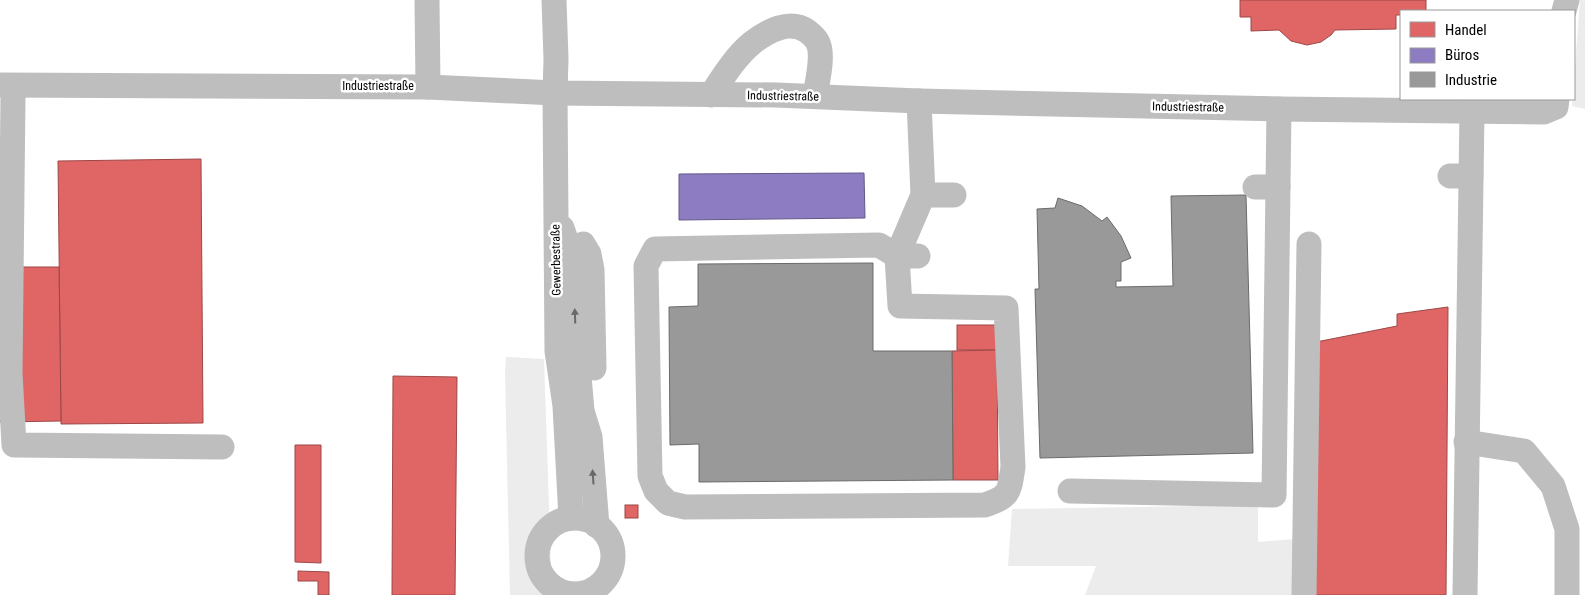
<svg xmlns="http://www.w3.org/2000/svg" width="1585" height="595" font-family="'Roboto Condensed',sans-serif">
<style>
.green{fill:#ececec}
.shops{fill:#e06666;stroke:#9d4747}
.offices{fill:#8e7cc3;stroke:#635788}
.industry{fill:#999;stroke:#6b6b6b}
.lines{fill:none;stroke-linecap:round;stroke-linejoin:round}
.minor{stroke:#bebebe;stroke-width:25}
.oneway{fill:#686868}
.labels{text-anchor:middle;stroke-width:5;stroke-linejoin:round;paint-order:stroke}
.street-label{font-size:12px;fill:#000;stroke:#fff}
</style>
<rect width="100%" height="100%" fill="#fff"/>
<!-- green -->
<g class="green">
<path d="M1580,0H1585V109L1572,106Z"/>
<path d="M506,357L544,359L552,595H510L505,373Z"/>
<path d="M1258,505V542L1295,539L1294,595H1085L1096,566H1008L1012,509Z"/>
</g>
<!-- shops -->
<g class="shops">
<path d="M1240,0H1426V11H1401V15H1396V29L1335,30L1331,35L1321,42L1307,45L1291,41L1279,30L1251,31V17H1240Z"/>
<path d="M201,159L203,423L61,424L58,161Z"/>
<path d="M0,267H59L61,421L0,422Z"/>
<path d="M1448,307L1446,595H1314L1316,342L1397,326V314Z"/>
<rect x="957" y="325" width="40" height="25"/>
<path d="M997,350L998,480H953L952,351Z"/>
<path d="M393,376L457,377L455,595H392Z"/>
<path d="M295,445H321V563L295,562Z"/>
<rect x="625" y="505" width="13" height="13"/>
<path d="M298,571L329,572V595H318V581H298Z"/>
</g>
<!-- offices -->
<path class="offices" d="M864,173L865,218L679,220V174Z"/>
<!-- industry -->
<g class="industry">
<path d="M1246,195L1253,453L1040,458L1035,289H1039L1037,209L1055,208L1058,198L1082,206L1102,221L1107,217L1121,236L1131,258L1121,262V281H1116V287L1173,286L1171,196Z"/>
<path d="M873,263V351H952L953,480L699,482V444L670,445L669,307L698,306V264Z"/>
</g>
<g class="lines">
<!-- minor -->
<g class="minor">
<path d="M427,0L428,87"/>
<path d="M554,0L556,59L555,93L557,351L565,406L571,518"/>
<path d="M1564,11L1567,0"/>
<path d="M0,85L428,87L555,93L776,95L919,101L1279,109L1544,112L1556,107L1557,99"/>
<path d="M711,95C723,77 735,57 752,43C767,31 790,19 807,31C811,34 816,38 818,43C824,55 817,83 815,96"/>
<path d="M13,96L10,373L14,445L222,447"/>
<path d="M1450,176H1471"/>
<path d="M1255,187H1278"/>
<path d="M923,195H954"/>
<path d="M562,228L574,263V317L582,411L590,437L597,526"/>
<path d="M583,244L589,254L592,270L594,368"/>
<path d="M918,256H897L879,245L655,249L646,266L650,476L656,491L668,503L685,507L985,505C1010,496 1009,493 1013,467L1006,308L900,306L897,256L923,195L919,101"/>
<path d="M1466,442L1524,451L1553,486L1567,529V595"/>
<path d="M1070,491L1274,495L1279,109"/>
<circle cx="575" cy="556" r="38"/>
<path d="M1304,595L1309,244"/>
<path d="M1465,595L1472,111"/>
</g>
</g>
<!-- one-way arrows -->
<defs><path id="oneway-solid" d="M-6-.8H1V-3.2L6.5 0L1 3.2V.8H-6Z" transform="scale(1.25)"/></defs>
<g class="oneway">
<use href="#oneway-solid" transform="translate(575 316) rotate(-92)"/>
<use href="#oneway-solid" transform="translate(593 477) rotate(-94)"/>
</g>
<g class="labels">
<!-- street labels -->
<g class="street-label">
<text x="378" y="90">Industriestraße</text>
<text transform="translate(783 96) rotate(1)" y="4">Industriestraße</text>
<text transform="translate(1188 107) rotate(1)" y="4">Industriestraße</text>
<text transform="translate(556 260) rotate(-91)" y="4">Gewerbestraße</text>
</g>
</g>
<!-- legend -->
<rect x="1400" y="10" width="175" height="90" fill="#ffffff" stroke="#999999"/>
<rect x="1410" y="22" width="25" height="15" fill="#e06666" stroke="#999999"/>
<text x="1445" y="35" font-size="15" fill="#000000">Handel</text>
<rect x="1410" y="48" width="25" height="15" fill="#8e7cc3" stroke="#999999"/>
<text x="1445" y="60" font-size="15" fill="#000000">Büros</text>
<rect x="1410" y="72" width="25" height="15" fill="#999999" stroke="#999999"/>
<text x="1445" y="85" font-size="15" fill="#000000">Industrie</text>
</svg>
